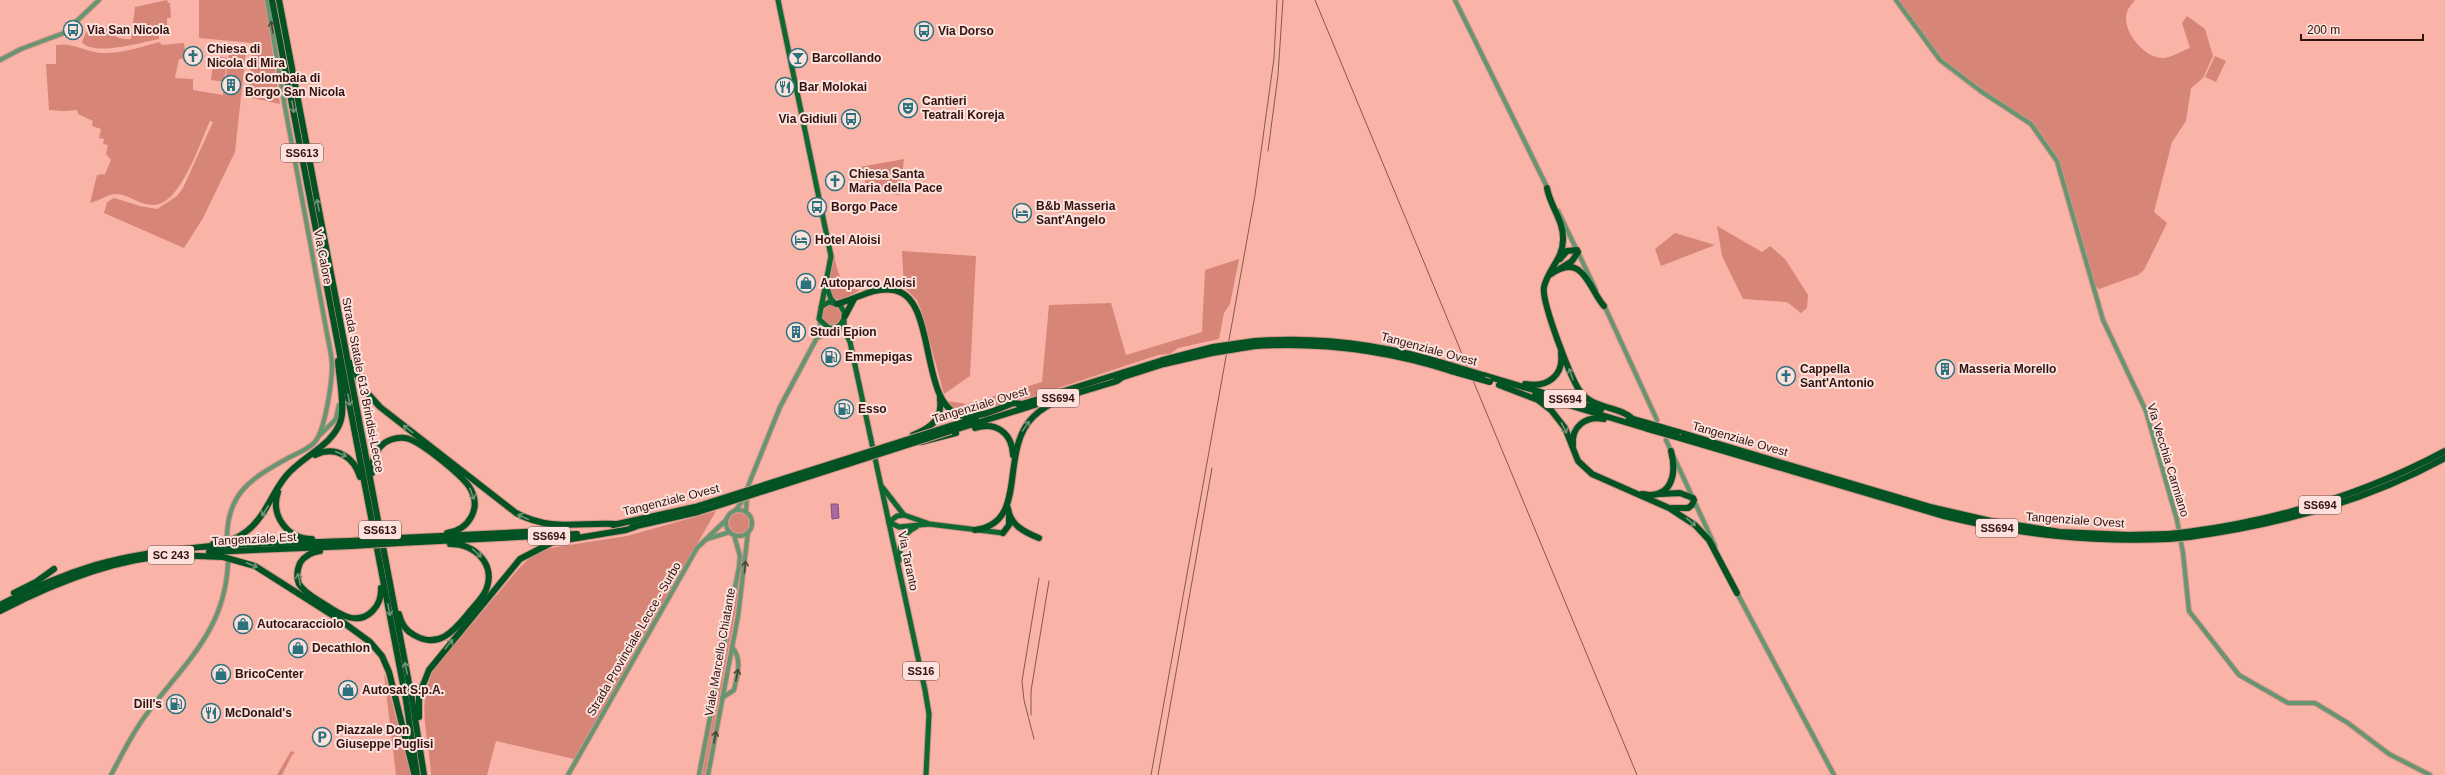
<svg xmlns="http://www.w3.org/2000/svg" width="2445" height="775" font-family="Arial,sans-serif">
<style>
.green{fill:#d68577}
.water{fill:#a96aa2;stroke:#855076}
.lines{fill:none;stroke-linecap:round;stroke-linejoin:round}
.minor-casing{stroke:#d19488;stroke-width:6}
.major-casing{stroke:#d19488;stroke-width:7}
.highway-casing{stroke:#d19488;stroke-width:8}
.minor{stroke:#669671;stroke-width:4}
.major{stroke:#0f6731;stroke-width:5}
.highway{stroke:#035224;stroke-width:6}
.rail{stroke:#87584f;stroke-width:1}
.highway-bridge-casing{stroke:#d19488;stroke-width:8;stroke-linecap:butt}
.highway-bridge{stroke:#035224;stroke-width:6}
.oneway{stroke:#474736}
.oneway2{stroke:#739277}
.labels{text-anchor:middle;stroke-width:4;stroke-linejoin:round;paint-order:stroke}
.shield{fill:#fce1dc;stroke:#6f514c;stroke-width:1}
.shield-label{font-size:11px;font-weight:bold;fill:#32130e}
.poi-label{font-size:12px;font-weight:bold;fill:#32130e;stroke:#fce1dc;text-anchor:start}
.street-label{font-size:12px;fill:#32130e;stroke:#fce1dc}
</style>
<rect width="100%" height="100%" fill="#f9b4a7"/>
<!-- green -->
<g class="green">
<path d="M167,0L168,3H170L171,18H167V26L158,28L159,39C143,42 93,57 82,42L88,28L91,30L94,24L111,31C115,39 123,39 131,39L135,7Z"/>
<path d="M199,0H265L280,104L248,97L253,43L199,38Z"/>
<path d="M1897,0H2135C2130,6 2126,10 2126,19C2126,35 2146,59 2164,58C2172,57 2182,51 2190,48L2182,23L2187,16L2205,29L2213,56L2203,78L2191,88L2186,121L2172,142L2154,212L2167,223L2144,270L2138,275L2099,289L2094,286L2080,231H2077L2056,155L2033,122L1981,90L1941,59Z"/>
<path d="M159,42L162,45L184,43L186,58L179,59L175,78L193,79V90L223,95L230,48H243L246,51L235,152L203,218L184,248L104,213L107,202L114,198L140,206L157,209L177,196L183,188L213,122L210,121C200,142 181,204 154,205C140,206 129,194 116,194C108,194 99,201 90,203L97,175L105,174L111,160L106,154L108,145L103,144L104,139L99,138L101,129L92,126L93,121L78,114L77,110L64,111L49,110L46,64H56V45C72,42 86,52 102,53C121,54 141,47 159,42Z"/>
<path d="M214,56L227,58L224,82L211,80Z"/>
<path d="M2215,56L2226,61L2216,82L2205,77Z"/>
<path d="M904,159L900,195L865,190V173L859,172L860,167Z"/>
<path d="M1717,226L1762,252L1770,246L1785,259L1808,295L1807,308L1801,313L1787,302L1743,299L1722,256Z"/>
<path d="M1675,233L1715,245L1661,266L1655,249Z"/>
<path d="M902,251L976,256L970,376L944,394L921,310L917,300L904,287Z"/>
<path d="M834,254C837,270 840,288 860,290L840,301L832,297L828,284Z"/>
<path d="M1239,259L1230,304L1224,313L1219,339L1178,348L1170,354L1158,355L1031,397C1015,399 976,414 965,413C957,412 951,407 947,401L967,404L1042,382L1049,305L1111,303L1126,355L1202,332L1205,270Z"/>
<circle cx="831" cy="315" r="10"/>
<path d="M716,511L574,759L496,741L487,775H431C429,735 415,705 435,667L521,566L533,555L550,548L627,536Z"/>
<circle cx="739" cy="523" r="10"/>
<path d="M742,564L744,565L705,775H702Z"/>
<path d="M384,674L386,679L411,775H396Z"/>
<path d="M291,751L295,753L292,755L282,775H277Z"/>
</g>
<!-- water -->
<path class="water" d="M831,504H838L839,518L832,519Z"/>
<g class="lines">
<defs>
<g id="minor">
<path d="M1455,0L1548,189"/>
<path d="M1896,0L1940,60L1982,92L2031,124L2057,161L2103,320L2146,411L2157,450L2177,520L2183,553L2189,611L2239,675L2288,703H2315L2348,723L2389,754L2430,775"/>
<path d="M0,60L21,49L64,33L99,0"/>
<path d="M1558,211L1596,290"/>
<path d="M1604,305L1657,420"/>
<path d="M820,337L831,328"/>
<path d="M320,435L336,419L339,405"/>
<path d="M1666,440L1715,546"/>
<circle cx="739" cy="523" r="13"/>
<path d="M736,510L742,501L780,407L820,332V322"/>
<path d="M746,512L747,495"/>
<path d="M227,538C227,491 254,477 290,457C298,453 308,449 314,443C325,432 332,382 332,366C332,357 330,348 328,339L285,107L267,0"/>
<path d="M707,539L730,532"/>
<path d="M1736,591L1834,775"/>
<path d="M722,698L734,690C737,675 743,660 732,647"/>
<path d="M111,775C122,755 132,733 146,715C183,664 225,632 228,563"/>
<path d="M568,775L697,548L726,520"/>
<path d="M699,775L739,567L740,556L734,535"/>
<path d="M708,775L738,616L748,532"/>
</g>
<g id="major">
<path d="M778,0L831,256L819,319L829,328C839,329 845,322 844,312L840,305L829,302L821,307"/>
<path d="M827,288L831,299L835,303"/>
<path d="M844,320V329L850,342L925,690L929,714L926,775"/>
<path d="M883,488L904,515L927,523"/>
<path d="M889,522L899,527L929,524L1003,533"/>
<path d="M889,522L897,516L904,515"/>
<path d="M900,560C899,545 902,534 916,527"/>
</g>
<g id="highway">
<path d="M272,0L406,700L417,775"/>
<path d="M279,0L412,699L424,775"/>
<path d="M1547,188C1550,206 1564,221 1563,240C1563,259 1548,269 1544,287C1541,301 1572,383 1582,394C1596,409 1621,407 1633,419"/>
<path d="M1560,259L1567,251L1577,250"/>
<path d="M1561,268L1572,261L1578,252"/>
<path d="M1551,274C1583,251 1589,289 1604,306"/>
<path d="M837,304C857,299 872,287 893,290C939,296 917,409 964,416C980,418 1000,408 1014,403L1022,404"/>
<path d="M845,316L854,299"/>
<path d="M1255,341C1323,336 1386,345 1450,365"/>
<path d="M1255,346C1324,342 1386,350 1451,371"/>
<path d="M351,363L363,388L380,407L516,513C552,532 579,522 616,524"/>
<path d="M1483,375L1601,410"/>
<path d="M1117,379L1164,364"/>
<path d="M1525,384C1547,388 1564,376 1561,353"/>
<path d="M1499,385L1538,400L1551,410L1565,428L1578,461L1592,474L1669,508L1695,525L1709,540L1737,593"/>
<path d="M1535,395L1648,429"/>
<path d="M1019,405L1163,360"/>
<path d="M1629,418L1647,423"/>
<path d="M950,426L976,418"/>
<path d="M975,428C996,421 1012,433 1013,455"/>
<path d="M951,431L1057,398"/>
<path d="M1678,432L1930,507L1991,521L2060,532L2128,535L2169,534"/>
<path d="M913,435C931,428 943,419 940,398"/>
<path d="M1680,438L1944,516C2022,535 2088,542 2169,539"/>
<path d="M921,442L956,433"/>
<path d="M1573,445C1571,427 1586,415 1604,419"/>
<path d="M315,455C336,445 354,457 360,477"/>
<path d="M372,473C372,463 373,455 380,447C386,440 396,437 405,438C418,439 463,476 470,488C482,508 469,530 447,533"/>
<path d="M278,492C270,516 288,539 312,539"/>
<path d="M1642,494C1672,500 1677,474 1671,451"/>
<path d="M1660,494L1680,493L1693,498"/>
<path d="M1008,508C1010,525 1024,532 1039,538"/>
<path d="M1672,508H1688L1692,505L1694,500"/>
<path d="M613,525L695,507"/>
<path d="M632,527L698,512"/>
<path d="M975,530C1030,523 998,452 1033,417C1054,396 1090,390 1117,381L1121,378"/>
<path d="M2187,532C2279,520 2363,495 2445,451"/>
<path d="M1003,533L1009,525V516"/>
<path d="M2189,537C2278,525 2365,502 2445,458"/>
<path d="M398,538L566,530"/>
<path d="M399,543L577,534"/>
<path d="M213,544C225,543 238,538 247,531C266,516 271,494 286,476C302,456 333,446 341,420C345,405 339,378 338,361"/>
<path d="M320,551C312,552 305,555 300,563C297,570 296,577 299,584C304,592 313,597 321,602C329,607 338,614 348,617C367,623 382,606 381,588"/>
<path d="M209,552L352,546"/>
<path d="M173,555L223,557L255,566L340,620L370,642L382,656L389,672L414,773"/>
<path d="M14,593L36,582L54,569"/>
<path d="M0,605C30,589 62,575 95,565C177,542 266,544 350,541"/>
<path d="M0,611C54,583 115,558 176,555"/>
<path d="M399,614C401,623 406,631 414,635C438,649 453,632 467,615C473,607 482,599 486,590C496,565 476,544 450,544"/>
<path d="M419,717V695L429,670L520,559L553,542L626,530L635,527"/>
</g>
</defs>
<!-- minor casing -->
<use href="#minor" class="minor-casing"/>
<!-- major casing -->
<use href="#major" class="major-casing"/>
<!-- highway casing -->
<use href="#highway" class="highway-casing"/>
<!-- minor -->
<use href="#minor" class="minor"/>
<!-- major -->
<use href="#major" class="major"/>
<!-- highway -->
<use href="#highway" class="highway"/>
<!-- rail -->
<g class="rail">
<path d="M1315,0L1637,775"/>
<path d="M1268,151L1278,75L1283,0"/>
<path d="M1031,715V691L1049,581"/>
<path d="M1034,739L1024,700L1022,681L1039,578"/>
<path d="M1151,775L1255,195L1274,58L1277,0"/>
<path d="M1158,775L1212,468"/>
</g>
<defs>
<g id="highway-bridge">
<path d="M1163,360L1213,347L1255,341"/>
<path d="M1164,364L1212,353L1255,346"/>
<path d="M1450,365L1483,375"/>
<path d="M1451,371L1490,382"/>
<path d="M1647,423L1678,432"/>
<path d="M1648,429L1680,438"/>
<path d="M695,507L950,426"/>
<path d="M698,512L951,431"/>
<path d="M2169,534L2187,532"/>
<path d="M2169,539L2189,537"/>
<path d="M350,541L398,538"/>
<path d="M352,546L399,543"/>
</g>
</defs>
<!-- highway-bridge casing -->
<use href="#highway-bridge" class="highway-bridge-casing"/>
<!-- highway-bridge -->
<use href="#highway-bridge" class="highway-bridge"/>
</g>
<!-- one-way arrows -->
<defs><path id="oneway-shaft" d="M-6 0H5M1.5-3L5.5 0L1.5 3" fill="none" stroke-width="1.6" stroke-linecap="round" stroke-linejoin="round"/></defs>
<g class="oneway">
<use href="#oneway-shaft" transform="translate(272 27) rotate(-99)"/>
<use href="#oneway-shaft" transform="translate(745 567) rotate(-85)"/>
<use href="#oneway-shaft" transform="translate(737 675) rotate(-79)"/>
<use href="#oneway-shaft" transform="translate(715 737) rotate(-80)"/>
</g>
<g class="oneway2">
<use href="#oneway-shaft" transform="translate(293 107) rotate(79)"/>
<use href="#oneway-shaft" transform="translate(318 205) rotate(-101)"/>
<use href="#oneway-shaft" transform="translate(1571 374) rotate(-109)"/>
<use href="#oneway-shaft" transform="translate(349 400) rotate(79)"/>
<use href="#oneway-shaft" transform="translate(1026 426) rotate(-55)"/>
<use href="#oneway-shaft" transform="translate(1564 428) rotate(63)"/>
<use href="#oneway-shaft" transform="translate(408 429) rotate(-142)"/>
<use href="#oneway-shaft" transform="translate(341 454) rotate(24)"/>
<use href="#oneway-shaft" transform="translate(472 494) rotate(70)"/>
<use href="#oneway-shaft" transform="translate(265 511) rotate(122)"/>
<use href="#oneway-shaft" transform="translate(523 517) rotate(-155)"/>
<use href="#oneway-shaft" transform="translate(1691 522) rotate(40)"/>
<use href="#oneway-shaft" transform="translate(477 553) rotate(42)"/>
<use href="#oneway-shaft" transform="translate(252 565) rotate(22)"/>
<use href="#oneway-shaft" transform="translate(299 579) rotate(-103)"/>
<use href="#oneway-shaft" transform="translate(389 610) rotate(79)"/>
<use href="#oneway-shaft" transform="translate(449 644) rotate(-51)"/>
<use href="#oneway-shaft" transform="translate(406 668) rotate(-101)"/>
</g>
<!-- icons -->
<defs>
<symbol id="bus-ring" viewBox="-11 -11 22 22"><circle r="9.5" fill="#fce1dc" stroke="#2a727e" stroke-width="1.5"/><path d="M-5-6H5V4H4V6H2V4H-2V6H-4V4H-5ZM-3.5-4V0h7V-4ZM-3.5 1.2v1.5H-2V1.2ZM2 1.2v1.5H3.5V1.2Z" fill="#2a727e"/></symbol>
<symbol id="church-ring" viewBox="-11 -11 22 22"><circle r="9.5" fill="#fce1dc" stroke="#2a727e" stroke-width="1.5"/><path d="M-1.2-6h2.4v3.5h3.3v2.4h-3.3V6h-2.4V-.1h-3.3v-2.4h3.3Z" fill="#2a727e"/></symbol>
<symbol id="bar-ring" viewBox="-11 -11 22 22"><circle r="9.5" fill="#fce1dc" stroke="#2a727e" stroke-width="1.5"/><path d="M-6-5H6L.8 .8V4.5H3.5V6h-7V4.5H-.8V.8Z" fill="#2a727e"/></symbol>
<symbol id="building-ring" viewBox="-11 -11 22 22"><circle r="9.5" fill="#fce1dc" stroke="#2a727e" stroke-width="1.5"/><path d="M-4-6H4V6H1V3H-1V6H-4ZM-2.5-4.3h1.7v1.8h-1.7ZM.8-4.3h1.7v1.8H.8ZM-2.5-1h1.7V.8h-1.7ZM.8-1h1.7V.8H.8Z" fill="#2a727e"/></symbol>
<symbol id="restaurant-ring" viewBox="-11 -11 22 22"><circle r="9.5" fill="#fce1dc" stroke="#2a727e" stroke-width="1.5"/><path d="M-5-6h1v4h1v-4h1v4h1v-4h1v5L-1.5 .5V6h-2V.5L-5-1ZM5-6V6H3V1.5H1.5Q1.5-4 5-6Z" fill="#2a727e"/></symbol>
<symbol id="theatre-ring" viewBox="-11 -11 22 22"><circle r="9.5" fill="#fce1dc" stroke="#2a727e" stroke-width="1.5"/><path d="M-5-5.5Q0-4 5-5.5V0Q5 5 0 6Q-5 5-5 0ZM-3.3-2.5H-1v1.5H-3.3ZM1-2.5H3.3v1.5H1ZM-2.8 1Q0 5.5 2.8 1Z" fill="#2a727e"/></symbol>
<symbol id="hotel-ring" viewBox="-11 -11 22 22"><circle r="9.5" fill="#fce1dc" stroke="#2a727e" stroke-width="1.5"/><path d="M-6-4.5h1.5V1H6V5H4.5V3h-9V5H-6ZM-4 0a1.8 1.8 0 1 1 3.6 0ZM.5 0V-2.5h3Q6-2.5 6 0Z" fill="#2a727e"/></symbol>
<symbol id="shop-ring" viewBox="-11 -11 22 22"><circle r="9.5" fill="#fce1dc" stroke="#2a727e" stroke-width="1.5"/><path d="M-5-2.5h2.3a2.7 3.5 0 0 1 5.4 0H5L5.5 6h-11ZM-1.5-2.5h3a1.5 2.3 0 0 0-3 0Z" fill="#2a727e"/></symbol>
<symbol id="fuel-ring" viewBox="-11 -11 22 22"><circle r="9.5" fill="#fce1dc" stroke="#2a727e" stroke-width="1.5"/><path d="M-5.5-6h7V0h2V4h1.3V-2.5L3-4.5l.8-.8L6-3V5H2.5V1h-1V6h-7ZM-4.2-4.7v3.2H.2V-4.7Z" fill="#2a727e"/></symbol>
<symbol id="parking-ring" viewBox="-11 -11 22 22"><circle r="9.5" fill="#fce1dc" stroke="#2a727e" stroke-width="1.5"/><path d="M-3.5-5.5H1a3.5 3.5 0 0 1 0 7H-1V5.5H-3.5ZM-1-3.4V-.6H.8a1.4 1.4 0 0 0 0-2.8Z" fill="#2a727e"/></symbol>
</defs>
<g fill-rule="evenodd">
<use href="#bus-ring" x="62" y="19" width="22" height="22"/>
<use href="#bus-ring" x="913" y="20" width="22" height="22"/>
<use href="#church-ring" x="182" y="45" width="22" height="22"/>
<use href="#bar-ring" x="787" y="47" width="22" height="22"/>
<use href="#building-ring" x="220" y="74" width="22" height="22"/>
<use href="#restaurant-ring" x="774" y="76" width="22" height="22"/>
<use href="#theatre-ring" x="897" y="97" width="22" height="22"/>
<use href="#bus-ring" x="840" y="108" width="22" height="22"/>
<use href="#church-ring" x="824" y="170" width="22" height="22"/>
<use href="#bus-ring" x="806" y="196" width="22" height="22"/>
<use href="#hotel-ring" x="1011" y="202" width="22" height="22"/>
<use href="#hotel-ring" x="790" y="229" width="22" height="22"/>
<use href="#shop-ring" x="795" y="272" width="22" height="22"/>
<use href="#building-ring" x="785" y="321" width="22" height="22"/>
<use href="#fuel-ring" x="820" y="346" width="22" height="22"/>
<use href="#building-ring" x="1934" y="358" width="22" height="22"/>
<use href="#church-ring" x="1775" y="365" width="22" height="22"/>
<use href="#fuel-ring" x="833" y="398" width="22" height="22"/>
<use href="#shop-ring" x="232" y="613" width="22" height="22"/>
<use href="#shop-ring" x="287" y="637" width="22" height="22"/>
<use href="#shop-ring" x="210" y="663" width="22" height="22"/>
<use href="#shop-ring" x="337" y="679" width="22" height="22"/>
<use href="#fuel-ring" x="165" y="693" width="22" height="22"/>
<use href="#restaurant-ring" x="200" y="702" width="22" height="22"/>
<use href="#parking-ring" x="311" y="726" width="22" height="22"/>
</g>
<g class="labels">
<!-- shield labels -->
<g class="shield">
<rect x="281" y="144" width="42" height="18" rx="3"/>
<rect x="1037" y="389" width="42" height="18" rx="3"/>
<rect x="1544" y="390" width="42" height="18" rx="3"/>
<rect x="2299" y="496" width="42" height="18" rx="3"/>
<rect x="1976" y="519" width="42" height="18" rx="3"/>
<rect x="359" y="521" width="42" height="18" rx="3"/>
<rect x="528" y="527" width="42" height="18" rx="3"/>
<rect x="148" y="546" width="46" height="18" rx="3"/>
<rect x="903" y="662" width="36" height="18" rx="3"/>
</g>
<g class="shield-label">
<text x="302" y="157">SS613</text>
<text x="1058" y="402">SS694</text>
<text x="1565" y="403">SS694</text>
<text x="2320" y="509">SS694</text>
<text x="1997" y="532">SS694</text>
<text x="380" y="534">SS613</text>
<text x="549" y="540">SS694</text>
<text x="171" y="559">SC 243</text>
<text x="921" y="675">SS16</text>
</g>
<!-- poi labels -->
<g class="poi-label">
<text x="87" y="34">Via San Nicola</text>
<text x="938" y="35">Via Dorso</text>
<text x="207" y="53">Chiesa di<tspan x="207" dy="14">Nicola di Mira</tspan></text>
<text x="812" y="62">Barcollando</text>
<text x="245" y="82">Colombaia di<tspan x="245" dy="14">Borgo San Nicola</tspan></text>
<text x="799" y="91">Bar Molokai</text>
<text x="922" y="105">Cantieri<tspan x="922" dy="14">Teatrali Koreja</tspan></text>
<text x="837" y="123" text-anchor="end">Via Gidiuli</text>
<text x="849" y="178">Chiesa Santa<tspan x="849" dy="14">Maria della Pace</tspan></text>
<text x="1036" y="210">B&amp;b Masseria<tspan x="1036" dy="14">Sant'Angelo</tspan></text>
<text x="831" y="211">Borgo Pace</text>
<text x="815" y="244">Hotel Aloisi</text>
<text x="820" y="287">Autoparco Aloisi</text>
<text x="810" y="336">Studi Epion</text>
<text x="845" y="361">Emmepigas</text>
<text x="1800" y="373">Cappella<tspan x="1800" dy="14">Sant'Antonio</tspan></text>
<text x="1959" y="373">Masseria Morello</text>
<text x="858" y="413">Esso</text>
<text x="257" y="628">Autocaracciolo</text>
<text x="312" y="652">Decathlon</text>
<text x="235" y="678">BricoCenter</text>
<text x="362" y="694">Autosat S.p.A.</text>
<text x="162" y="708" text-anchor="end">Dill's</text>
<text x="225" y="717">McDonald's</text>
<text x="336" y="734">Piazzale Don<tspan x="336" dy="14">Giuseppe Puglisi</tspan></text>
</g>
<!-- street labels -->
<g class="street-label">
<text transform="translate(323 257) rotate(79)" y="4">Via Calore</text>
<text transform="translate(1429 349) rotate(15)" y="4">Tangenziale Ovest</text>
<text transform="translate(363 385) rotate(79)" y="4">Strada Statale 613 Brindisi-Lecce</text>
<text transform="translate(980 405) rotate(-17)" y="4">Tangenziale Ovest</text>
<text transform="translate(1740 439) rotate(16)" y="4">Tangenziale Ovest</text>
<text transform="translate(2168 460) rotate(73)" y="4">Via Vecchia Carmiano</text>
<text transform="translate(671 500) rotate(-14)" y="4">Tangenziale Ovest</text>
<text transform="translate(2075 520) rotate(4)" y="4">Tangenziale Ovest</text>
<text transform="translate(254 539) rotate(-3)" y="4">Tangenziale Est</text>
<text transform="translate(908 561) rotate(78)" y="4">Via Taranto</text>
<text transform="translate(634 639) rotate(-60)" y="4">Strada Provinciale Lecce - Surbo</text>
<text transform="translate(720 652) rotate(-80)" y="4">Viale Marcello Chiatante</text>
</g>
</g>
<!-- scale -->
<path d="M2301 34v6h122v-6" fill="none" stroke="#32130e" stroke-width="2"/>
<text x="2307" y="34" font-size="12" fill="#32130e" stroke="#fce1dc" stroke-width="3" paint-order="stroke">200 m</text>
</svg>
